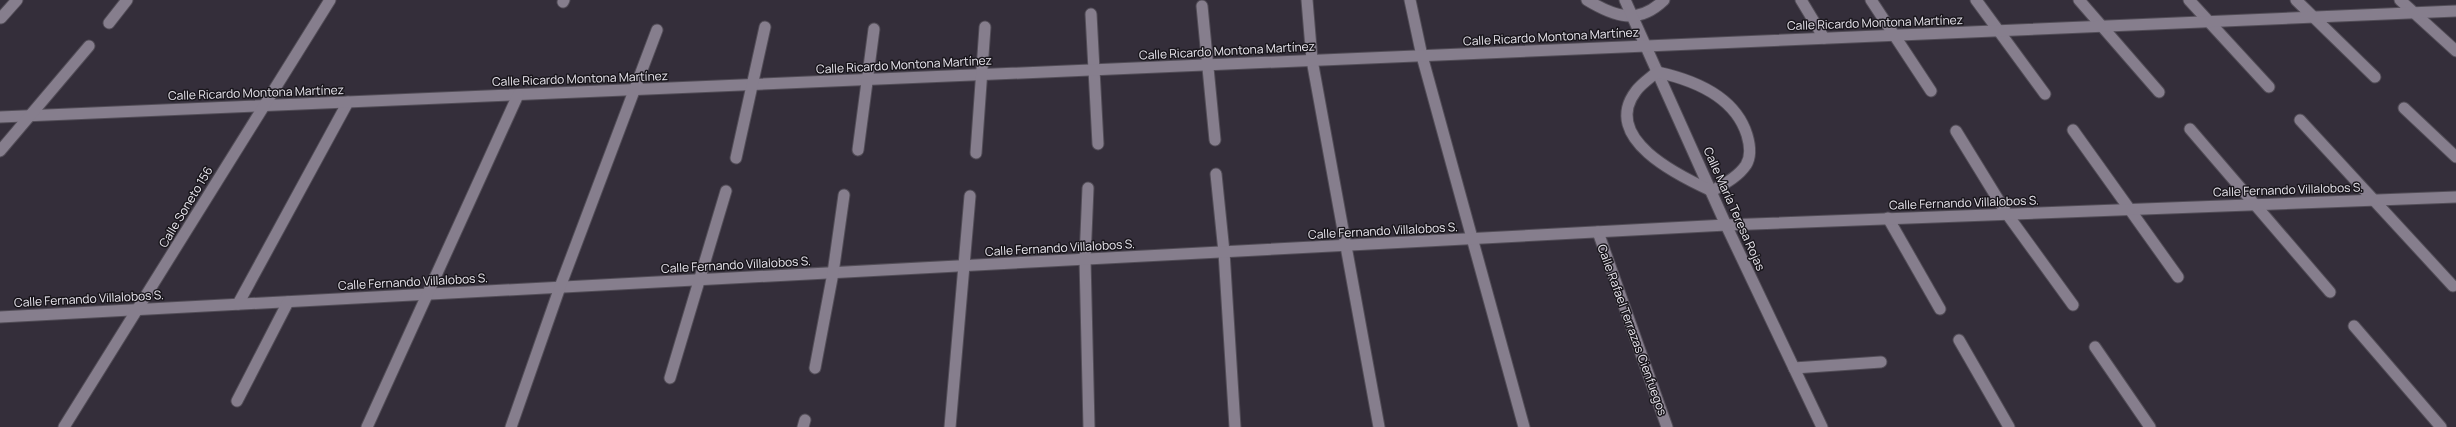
<svg xmlns="http://www.w3.org/2000/svg" width="2456" height="427" font-family="Manrope,sans-serif">
<style>
.lines{fill:none;stroke-linecap:round;stroke-linejoin:round}
.service-casing{stroke:#524d57;stroke-width:13}
.minor-casing{stroke:#524d57;stroke-width:13}
.tertiary-casing{stroke:#524d57;stroke-width:13}
.service{stroke:#867e8d;stroke-width:11}
.minor{stroke:#867e8d;stroke-width:11}
.tertiary{stroke:#867e8d;stroke-width:11}
.labels{text-anchor:middle;stroke-width:3;stroke-linejoin:round;paint-order:stroke}
.street-label{font-size:12px;fill:#ebe8f0;stroke:#1a171d}
</style>
<rect width="100%" height="100%" fill="#342e3a"/>
<g class="lines">
<defs>
<g id="service">
<path d="M238,304L348,102"/>
<path d="M1794,368L1881,362"/>
</g>
<g id="minor">
<path d="M1307,0L1312,60L1379,427"/>
<path d="M1410,0L1422,56L1524,427"/>
<path d="M1587,0C1615,17 1638,25 1664,0"/>
<path d="M1625,0L1726,225L1822,427"/>
<path d="M1801,0L1824,38"/>
<path d="M1871,0L1931,91"/>
<path d="M1976,0L2045,94"/>
<path d="M2079,0L2159,92"/>
<path d="M2189,0L2269,87"/>
<path d="M2296,0L2375,77"/>
<path d="M2400,0L2456,51"/>
<path d="M563,2L564,0"/>
<path d="M1202,6L1215,140"/>
<path d="M1091,14L1098,144"/>
<path d="M1,18L17,0"/>
<path d="M109,23L127,0"/>
<path d="M1657,72C1694,80 1735,96 1747,135C1750,145 1751,157 1746,165C1738,177 1724,184 1712,191C1679,176 1600,138 1636,91C1641,84 1650,78 1657,72Z"/>
<path d="M2404,108L2456,157"/>
<path d="M0,117L2456,11"/>
<path d="M2300,120L2453,286"/>
<path d="M2190,129L2330,292"/>
<path d="M2073,130L2178,277"/>
<path d="M1956,131L2007,214L2073,305"/>
<path d="M858,150L874,29"/>
<path d="M0,151L89,46"/>
<path d="M976,153L985,27"/>
<path d="M736,158L765,27"/>
<path d="M1216,174L1224,252L1235,427"/>
<path d="M1088,188L1085,259L1089,427"/>
<path d="M1888,218L1940,309"/>
<path d="M1598,232L1667,427"/>
<path d="M0,317L1726,225L2456,197"/>
<path d="M2354,326L2441,427"/>
<path d="M1959,340L2009,427"/>
<path d="M2095,347L2150,427"/>
<path d="M815,368L833,273L844,195"/>
<path d="M670,378L726,191"/>
<path d="M237,401L288,302"/>
<path d="M367,427L518,95"/>
<path d="M511,427L560,287L657,30"/>
<path d="M803,427L805,420"/>
<path d="M950,427L970,196"/>
</g>
<path id="tertiary" d="M64,427L330,0"/>
</defs>
<!-- service casing -->
<use href="#service" class="service-casing"/>
<!-- minor casing -->
<use href="#minor" class="minor-casing"/>
<!-- tertiary casing -->
<use href="#tertiary" class="tertiary-casing"/>
<!-- service -->
<use href="#service" class="service"/>
<!-- minor -->
<use href="#minor" class="minor"/>
<!-- tertiary -->
<use href="#tertiary" class="tertiary"/>
</g>
<g class="labels">
<!-- street labels -->
<g class="street-label">
<text transform="translate(1875 23) rotate(-2)" y="4">Calle Ricardo Montona Martínez</text>
<text transform="translate(1551 37) rotate(-3)" y="4">Calle Ricardo Montona Martínez</text>
<text transform="translate(1227 51) rotate(-3)" y="4">Calle Ricardo Montona Martínez</text>
<text transform="translate(904 65) rotate(-3)" y="4">Calle Ricardo Montona Martínez</text>
<text transform="translate(580 79) rotate(-2)" y="4">Calle Ricardo Montona Martínez</text>
<text transform="translate(256 93) rotate(-2)" y="4">Calle Ricardo Montona Martínez</text>
<text transform="translate(2288 190) rotate(-2)" y="4">Calle Fernando Villalobos S.</text>
<text transform="translate(1964 203) rotate(-2)" y="4">Calle Fernando Villalobos S.</text>
<text transform="translate(186 207) rotate(-59)" y="4">Calle Soneto 156</text>
<text transform="translate(1734 209) rotate(66)" y="4">Calle María Teresa Rojas</text>
<text transform="translate(1383 231) rotate(-3)" y="4">Calle Fernando Villalobos S.</text>
<text transform="translate(1060 248) rotate(-3)" y="4">Calle Fernando Villalobos S.</text>
<text transform="translate(736 265) rotate(-3)" y="4">Calle Fernando Villalobos S.</text>
<text transform="translate(413 282) rotate(-3)" y="4">Calle Fernando Villalobos S.</text>
<text transform="translate(89 299) rotate(-3)" y="4">Calle Fernando Villalobos S.</text>
<text transform="translate(1632 330) rotate(70)" y="4">Calle Rafael Terrazas Cienfuegos</text>
</g>
</g>
</svg>
